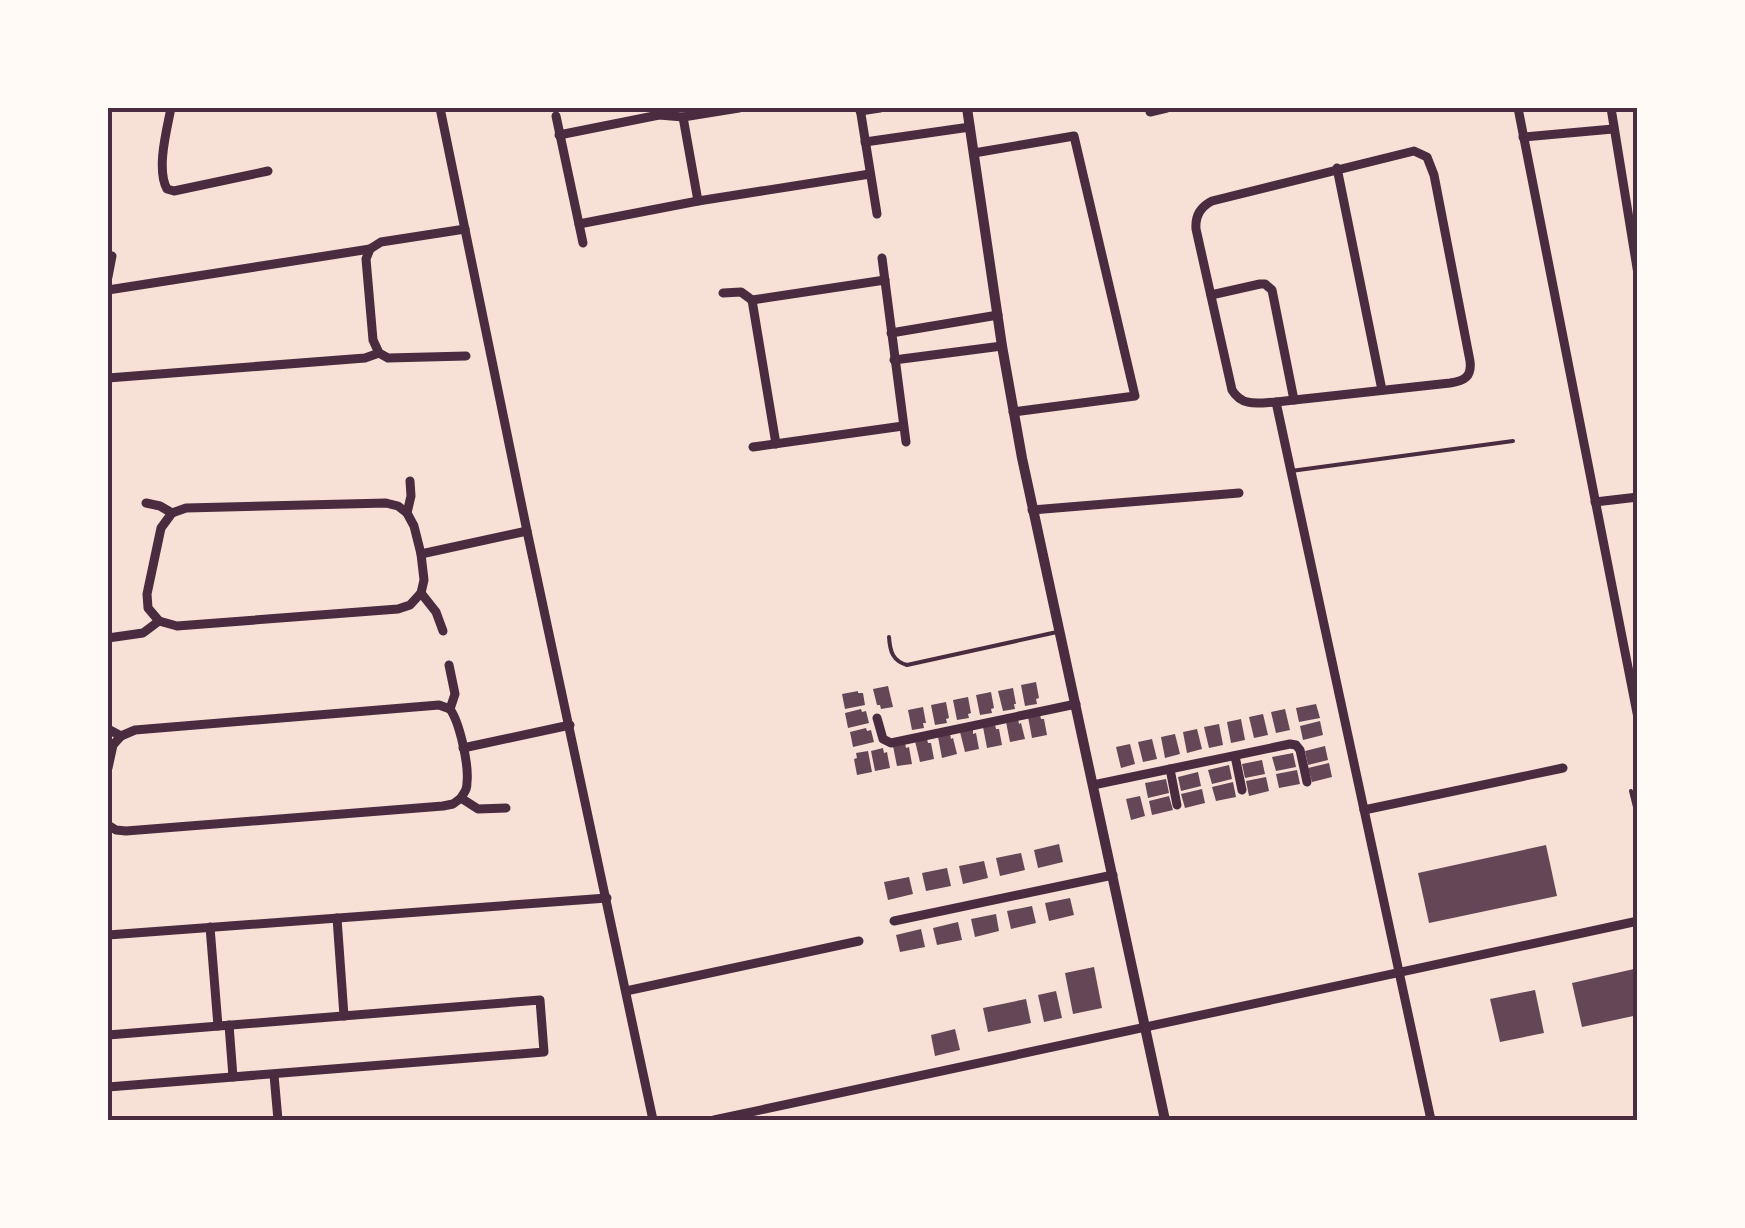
<svg xmlns="http://www.w3.org/2000/svg" width="1745" height="1228" font-family="Ubuntu,sans-serif">
<style>
.building{fill:#644757}
.lines{fill:none;stroke-linecap:round;stroke-linejoin:round}
.service{stroke:#4a2c40;stroke-width:4}
.minor{stroke:#4a2c40;stroke-width:9}
.tertiary{stroke:#4a2c40;stroke-width:10}
.neatline{fill:none;stroke:#4a2c40;stroke-width:4}
</style>
<rect width="100%" height="100%" fill="#f7e1d7"/>
<!-- building -->
<g class="building">
<path d="M1036,682L1039,698L1036,699L1037,704L1025,706L1021,685Z"/>
<path d="M888,686L893,707L881,709L880,705H877L873,689Z"/>
<path d="M1013,688L1016,704H1014L1015,709L1003,711L998,691Z"/>
<path d="M858,691V693H863L865,705L845,709L842,694Z"/>
<path d="M991,692L994,708L991,709L992,713L980,715L976,695Z"/>
<path d="M968,697L971,713L968,714L969,718L957,720L953,700Z"/>
<path d="M946,702L949,718L946,719L947,723L935,725L931,705Z"/>
<path d="M1316,704L1320,718L1299,722L1296,708Z"/>
<path d="M923,707L926,723H923L924,728L912,730L908,710Z"/>
<path d="M861,709L862,712L866,711L869,723L848,728L845,713Z"/>
<path d="M1285,709L1290,730L1276,733L1271,712Z"/>
<path d="M1263,714L1268,735L1254,738L1249,717Z"/>
<path d="M1040,715L1041,719H1044L1047,735L1032,738L1028,717Z"/>
<path d="M1018,719L1019,724L1021,723L1025,739L1010,742L1006,722Z"/>
<path d="M1241,719L1245,740L1231,743L1227,722Z"/>
<path d="M1320,721L1323,735L1303,740L1300,726Z"/>
<path d="M1219,724L1223,745L1209,748L1204,727Z"/>
<path d="M995,725L996,729H999L1002,745L987,748L983,727Z"/>
<path d="M866,728L867,731L871,730L874,742L853,747L850,732Z"/>
<path d="M973,729V734L976,733L979,749L965,752L960,732Z"/>
<path d="M1197,729L1202,749L1187,753L1183,732Z"/>
<path d="M950,734L951,739L953,738L957,754L942,758L938,737Z"/>
<path d="M1175,734L1180,754L1165,758L1161,737Z"/>
<path d="M927,739L928,743H931L934,759L920,762L915,741Z"/>
<path d="M1152,739L1157,759L1143,762L1138,742Z"/>
<path d="M905,743L906,748L909,747L912,764L897,766L893,746Z"/>
<path d="M1130,744L1135,764L1121,768L1116,747Z"/>
<path d="M1325,746L1328,760L1308,765L1305,751Z"/>
<path d="M883,748L884,753L887,752L890,768L875,771L871,751Z"/>
<path d="M868,751L872,772L857,775L854,759L857,758L856,753Z"/>
<path d="M1293,753L1296,767L1276,771L1272,757Z"/>
<path d="M1262,760L1265,774L1245,778L1242,764Z"/>
<path d="M1329,763L1332,777L1312,782L1308,768Z"/>
<path d="M1229,765L1232,779L1212,784L1208,770Z"/>
<path d="M1297,770L1300,784L1279,788L1276,774Z"/>
<path d="M1198,772L1201,786L1181,791L1178,777Z"/>
<path d="M1266,777L1269,791L1249,796L1246,781Z"/>
<path d="M1166,779L1169,793L1148,798L1145,783Z"/>
<path d="M1233,782L1236,797L1216,801L1212,787Z"/>
<path d="M1202,789L1205,803L1185,808L1181,794Z"/>
<path d="M1140,796L1145,816L1131,820L1126,799Z"/>
<path d="M1169,796L1173,810L1152,815L1149,801Z"/>
<path d="M1059,844L1063,862L1038,868L1034,850Z"/>
<path d="M1546,845L1557,896L1429,923L1418,873Z"/>
<path d="M1021,853L1025,870L1000,876L996,858Z"/>
<path d="M984,861L988,878L963,884L959,866Z"/>
<path d="M947,868L951,886L926,891L922,873Z"/>
<path d="M909,877L913,894L888,900L884,882Z"/>
<path d="M1070,898L1074,915L1049,921L1045,903Z"/>
<path d="M1032,906L1036,923L1011,929L1007,911Z"/>
<path d="M996,914L999,931L975,937L971,919Z"/>
<path d="M958,922L962,940L937,945L933,928Z"/>
<path d="M921,929L925,947L900,952L896,935Z"/>
<path d="M1094,967L1102,1008L1073,1014L1065,973Z"/>
<path d="M1634,969L1638,985V1015L1582,1027L1572,983Z"/>
<path d="M1535,990L1544,1033L1500,1042L1490,999Z"/>
<path d="M1056,991L1062,1018L1044,1022L1038,995Z"/>
<path d="M1026,999L1031,1023L988,1032L983,1008Z"/>
<path d="M955,1029L960,1050L935,1056L931,1035Z"/>
</g>
<g class="lines">
<!-- service -->
<g class="service">
<path d="M1291,471L1513,441"/>
<path d="M889,637C890,652 893,661 907,665L1057,632"/>
<path d="M1631,791L1638,819"/>
</g>
<!-- minor -->
<g class="minor">
<path d="M171,108C167,129 156,169 167,189L174,191L268,171"/>
<path d="M440,108L527,531L653,1120"/>
<path d="M860,108L877,214"/>
<path d="M1518,108L1638,718"/>
<path d="M1611,108L1638,274"/>
<path d="M860,111L880,108"/>
<path d="M1150,112L1167,108"/>
<path d="M556,116L583,243"/>
<path d="M683,117L698,201"/>
<path d="M559,135L659,115L683,117L739,108"/>
<path d="M1523,137L1613,129"/>
<path d="M865,142L970,127"/>
<path d="M1414,151L1427,157L1434,175L1470,361C1472,377 1464,381 1450,383L1276,402C1258,403 1242,407 1232,390L1196,229C1195,216 1200,207 1212,201Z"/>
<path d="M974,153L1074,136L1135,396L1013,412"/>
<path d="M1337,168L1382,390"/>
<path d="M579,224L698,201L870,174"/>
<path d="M465,229L381,242L370,249L366,259L373,340L379,353L388,358L466,356"/>
<path d="M882,258L906,442"/>
<path d="M108,277L112,256"/>
<path d="M108,290L370,249"/>
<path d="M723,293L741,292L752,300L885,280"/>
<path d="M1211,295L1260,284H1265L1272,290L1294,400"/>
<path d="M752,300L776,444"/>
<path d="M891,333L998,315"/>
<path d="M894,360L1002,346"/>
<path d="M108,378L365,358L379,353"/>
<path d="M1276,402L1431,1120"/>
<path d="M753,447L903,426"/>
<path d="M410,481L411,496L407,513L414,526L421,554L424,580L421,593"/>
<path d="M1595,502L1638,497"/>
<path d="M146,503L160,506L172,513L186,508L386,503L398,506L407,513"/>
<path d="M1032,510L1239,493"/>
<path d="M421,554L527,531"/>
<path d="M421,593L436,612L443,631"/>
<path d="M159,621L177,626L398,609L410,605L421,593"/>
<path d="M159,621L148,608L147,594L161,528L172,513"/>
<path d="M108,638L143,633L159,621"/>
<path d="M449,665L455,694L450,709C460,723 469,766 467,782C467,790 465,791 461,798"/>
<path d="M877,718L883,739L891,743L1076,704"/>
<path d="M108,729L121,736L135,730L439,705L450,709"/>
<path d="M463,748L570,725"/>
<path d="M1235,756L1242,790"/>
<path d="M108,768L113,745L121,736"/>
<path d="M1170,769L1177,805"/>
<path d="M1093,785L1290,744L1296,745L1300,750L1307,782"/>
<path d="M461,798L478,809L506,808"/>
<path d="M1364,810L1563,768"/>
<path d="M108,825L116,830L126,831L443,806L453,804L461,798"/>
<path d="M337,918L344,1016"/>
<path d="M894,921L1113,875"/>
<path d="M210,927L218,1026"/>
<path d="M108,935L607,898"/>
<path d="M626,991L859,941"/>
<path d="M229,1025L233,1077"/>
<path d="M108,1035L540,1000L544,1052L108,1087"/>
<path d="M274,1075L278,1120"/>
<path d="M714,1120L1638,921"/>
</g>
<!-- tertiary -->
<path class="tertiary" d="M967,108L1002,346L1022,458L1165,1120"/>
</g>
<!-- border -->
<rect width="1745" height="1228" fill="none" stroke="#fffaf5" stroke-width="220"/>
<rect x="110" y="110" width="1525" height="1008" class="neatline"/>
</svg>
